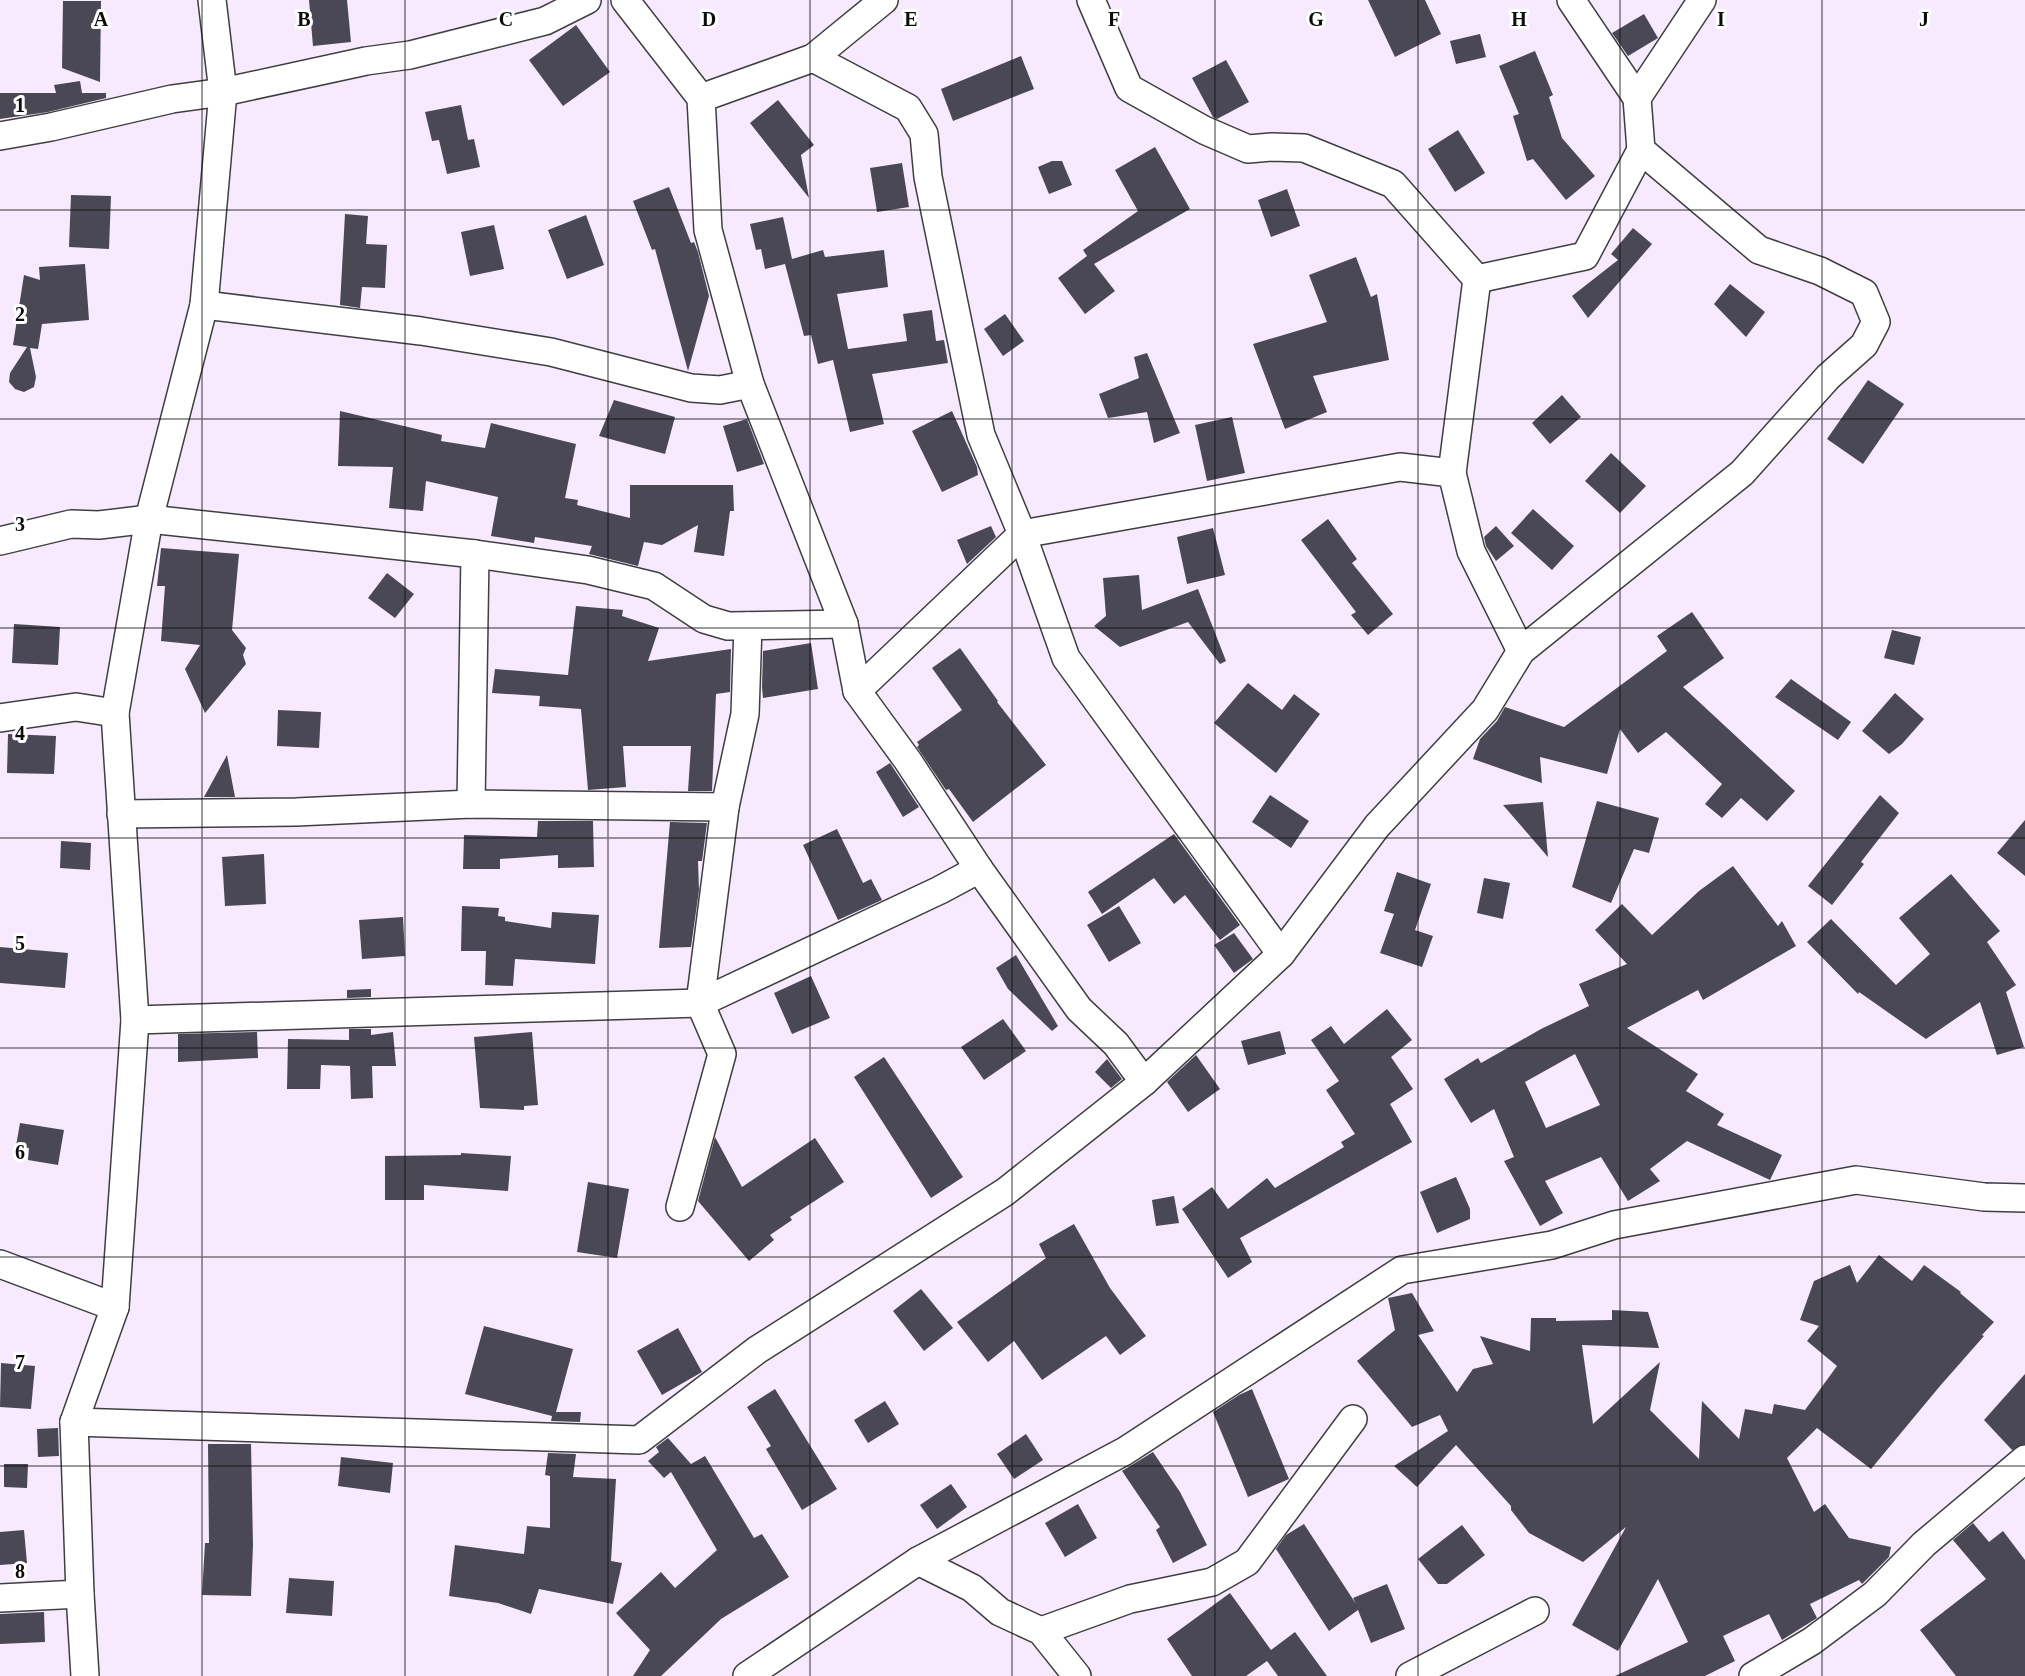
<svg xmlns="http://www.w3.org/2000/svg" width="2025" height="1676" font-family="Georgia,serif">
<style>
.building{fill:#4a4854;fill-rule:evenodd}
.lines{fill:none;stroke-linecap:round;stroke-linejoin:round}
.street-casing{stroke:#3f3f3f;stroke-width:30}
.street{stroke:#fff;stroke-width:27}
.grid{fill:none;stroke:#0c0c0c;stroke-width:1.5;stroke-opacity:0.55}
.grid-label{font-size:20px;text-anchor:middle;font-weight:bold;fill:#0c0c0c;stroke:#fff;stroke-width:6;stroke-linejoin:round;paint-order:stroke}
</style>
<rect width="100%" height="100%" fill="#f7eaff"/>
<!-- building -->
<g class="building">
<path d="M309,0H347L351,42L313,46Z"/>
<path d="M1368,0H1425L1441,34L1395,57Z"/>
<path d="M63,1H101L100,82L62,68Z"/>
<path d="M1644,14L1658,38L1628,56L1612,33Z"/>
<path d="M576,25L610,72L563,106L529,60Z"/>
<path d="M1480,34L1486,57L1456,64L1450,41Z"/>
<path d="M1535,51L1553,95L1549,97L1562,138L1595,176L1566,200L1533,159L1527,161L1513,116L1519,114L1499,66Z"/>
<path d="M1021,56L1034,89L953,121L941,89Z"/>
<path d="M1226,60L1249,102L1217,119L1213,117L1192,78Z"/>
<path d="M80,81L82,93H106V98L48,112L0,119V93H56L54,85Z"/>
<path d="M778,100L814,145L801,155L809,198L750,123Z"/>
<path d="M461,105L468,140L474,139L480,167L447,174L439,140L432,141L425,112Z"/>
<path d="M1458,130L1485,173L1455,192L1428,149Z"/>
<path d="M1155,147L1190,209L1094,264L1115,291L1085,314L1058,278L1087,256L1083,250L1138,211L1115,170Z"/>
<path d="M1052,161H1062L1072,185L1049,194L1038,167Z"/>
<path d="M902,163L909,207L877,212L870,168Z"/>
<path d="M669,187L691,243L694,242L698,252L709,296L688,371L655,249L652,250L633,201Z"/>
<path d="M1287,189L1300,226L1271,237L1258,200Z"/>
<path d="M71,195L111,196L109,249L69,247Z"/>
<path d="M345,214L368,216L366,244L387,245L385,288L362,287L360,308L340,305Z"/>
<path d="M586,215L604,265L567,279L548,230Z"/>
<path d="M783,217L792,259L823,250L825,257L884,250L888,287L837,294L848,349L907,341L903,314L932,310L936,341L944,340L948,363L872,374L884,424L850,432L833,360L818,364L811,335L804,336L785,264L765,269L761,249L756,250L750,224Z"/>
<path d="M494,225L504,269L470,276L461,232Z"/>
<path d="M1633,228L1652,244L1588,318L1572,296L1618,260L1611,254Z"/>
<path d="M1356,257L1371,297L1377,294L1389,360L1313,376L1327,412L1285,429L1253,344L1327,322L1309,275Z"/>
<path d="M85,264L89,320L42,324L38,349L30,348L36,377L34,387L24,392L15,389L9,382L10,373L27,347L13,345L24,275L40,280L39,267Z"/>
<path d="M1730,284L1765,312L1746,337L1714,304Z"/>
<path d="M1005,314L1024,341L1003,356L984,329Z"/>
<path d="M1147,353L1180,433L1154,443L1147,412L1108,418L1099,394L1139,378L1134,357Z"/>
<path d="M1868,380L1904,404L1863,464L1827,439Z"/>
<path d="M1562,395L1581,417L1550,444L1532,423Z"/>
<path d="M614,400L675,417L665,454L599,436Z"/>
<path d="M340,411L442,435L441,441L485,448L491,423L576,444L565,498L578,500L577,505L630,518V485H733L734,511H730L724,556L694,552L698,525L662,545L644,542L638,566L589,554L592,546L535,537L534,543L491,536L498,497L426,481L423,511L389,508L393,467L338,466Z"/>
<path d="M952,411L977,467L978,475L942,492L912,431Z"/>
<path d="M1232,417L1245,473L1207,481L1195,425Z"/>
<path d="M747,419L764,464L737,472L723,426Z"/>
<path d="M1611,453L1646,486L1620,513L1585,481Z"/>
<path d="M1533,509L1574,546L1552,570L1511,533Z"/>
<path d="M1328,519L1357,559L1352,563L1393,614L1368,635L1351,615L1356,612L1301,540Z"/>
<path d="M991,526L996,537L967,564L957,540Z"/>
<path d="M1496,526L1514,546L1496,561L1486,546L1484,537Z"/>
<path d="M1213,528L1225,575L1187,584L1177,537Z"/>
<path d="M161,548L239,554L232,630L246,648L243,655L246,664L205,713L185,669L200,645L161,641L165,586H157Z"/>
<path d="M387,573L414,594L395,618L368,598Z"/>
<path d="M1139,575L1142,610L1198,589L1226,661L1220,664L1188,622L1120,647L1094,626L1106,616L1103,578Z"/>
<path d="M576,606L623,610L622,616L659,628L648,661L731,649L730,692L716,694L712,791H688L691,746H623L626,787L588,790L581,709L539,706L540,696L492,693L495,669L568,675Z"/>
<path d="M1692,612L1724,658L1683,687L1795,791L1767,821L1741,798L1722,818L1705,804L1722,784L1666,732L1638,753L1620,729L1607,774L1540,757L1542,783L1473,759L1480,739L1497,721L1505,707L1564,727L1667,651L1657,636Z"/>
<path d="M14,624L60,627L58,665L12,663Z"/>
<path d="M1892,630L1921,637L1914,665L1884,658Z"/>
<path d="M811,643L818,689L763,698L762,687L763,651Z"/>
<path d="M960,648L998,701L997,702L1046,765L973,822L949,789L946,790L917,747L919,745L917,742L962,710L932,668Z"/>
<path d="M1791,679L1851,722L1838,740L1775,697Z"/>
<path d="M1248,683L1282,710L1294,694L1320,714L1276,773L1214,723Z"/>
<path d="M1895,693L1924,719L1902,744L1889,754L1862,731Z"/>
<path d="M278,710L321,712L319,748L277,746Z"/>
<path d="M8,734L56,736L54,774L7,773Z"/>
<path d="M227,755L235,797H204Z"/>
<path d="M890,763L919,807L903,817L876,772Z"/>
<path d="M1270,795L1309,821L1291,848L1252,822Z"/>
<path d="M1880,795L1899,813L1861,862L1864,864L1832,905L1808,886Z"/>
<path d="M1597,801L1659,818L1649,853L1634,849L1611,903L1572,887Z"/>
<path d="M1543,802L1548,857L1503,805Z"/>
<path d="M2025,820V876L1997,853Z"/>
<path d="M538,821H593L594,867L558,868V855L500,859V869H463L464,835L537,837Z"/>
<path d="M670,822L707,823L702,861H698L699,890L691,947L659,948Z"/>
<path d="M837,829L863,883L871,879L882,900L838,920L803,845Z"/>
<path d="M1174,834L1240,925L1220,940L1185,895L1174,904L1154,878L1102,914L1088,892Z"/>
<path d="M61,841L91,843L90,870L60,868Z"/>
<path d="M264,854L266,904L225,906L222,857Z"/>
<path d="M1733,866L1778,926L1782,921L1796,946L1703,1000L1698,990L1627,1028L1698,1074L1686,1091L1724,1114L1717,1125L1782,1155L1770,1180L1687,1141L1650,1169L1660,1181L1628,1201L1601,1157L1545,1181L1563,1213L1540,1226L1504,1161L1514,1157L1494,1109L1471,1123L1444,1079L1478,1058L1481,1063L1541,1029L1589,1006L1579,984L1627,964L1595,930L1622,904L1652,935L1699,891ZM1575,1054L1600,1105L1546,1128L1525,1082Z"/>
<path d="M1397,872L1431,884L1415,930L1433,936L1422,967L1380,953L1394,914L1384,911Z"/>
<path d="M1951,874L2000,931L1987,942L2016,985L2006,992L2024,1047L1997,1055L1980,1002L1926,1039L1859,992L1858,994L1807,942L1831,919L1896,985L1930,954L1899,918Z"/>
<path d="M1484,878L1510,883L1503,919L1477,913Z"/>
<path d="M462,906L499,908L498,916L505,917V921L551,928L552,912L599,915L595,964L515,959L513,986L485,985L486,951H461Z"/>
<path d="M1119,906L1141,943L1109,962L1087,925Z"/>
<path d="M403,917L405,956L362,959L359,920Z"/>
<path d="M1234,933L1253,959L1234,973L1214,945Z"/>
<path d="M0,947L68,953L65,988L0,983Z"/>
<path d="M1016,955L1058,1026L1052,1031L1008,989L996,968Z"/>
<path d="M811,976L830,1018L792,1034L774,993Z"/>
<path d="M371,989V997L347,998V990Z"/>
<path d="M1387,1009L1412,1040L1391,1057L1413,1089L1390,1104L1412,1142L1240,1238L1252,1262L1228,1278L1182,1209L1212,1187L1228,1209L1267,1178L1275,1188L1344,1147L1341,1142L1355,1134L1326,1090L1339,1081L1311,1040L1331,1026L1344,1044Z"/>
<path d="M1003,1019L1026,1051L984,1080L961,1047Z"/>
<path d="M349,1029H371V1035L393,1032L396,1066H372L373,1098L351,1099L350,1066L321,1065L320,1089H287L288,1039L349,1040Z"/>
<path d="M1280,1031L1286,1054L1248,1065L1241,1041Z"/>
<path d="M257,1032L258,1058L178,1062V1034Z"/>
<path d="M532,1032L538,1105L524,1106V1110L480,1108L474,1037Z"/>
<path d="M1196,1055L1220,1089L1188,1112L1167,1082Z"/>
<path d="M884,1057L963,1177L931,1198L854,1077Z"/>
<path d="M1107,1059L1122,1079L1111,1088L1095,1072Z"/>
<path d="M20,1123L64,1130L58,1165L28,1160L29,1148L16,1146Z"/>
<path d="M715,1137L742,1187L815,1138L844,1182L790,1217L792,1220L770,1235L774,1240L749,1261L698,1201Z"/>
<path d="M461,1153L511,1156L508,1191L424,1185V1200H385V1156L461,1155Z"/>
<path d="M1456,1177L1470,1209V1219L1437,1233L1420,1192Z"/>
<path d="M588,1182L629,1189L617,1258L577,1252Z"/>
<path d="M1174,1196L1179,1223L1156,1226L1152,1200Z"/>
<path d="M1074,1224L1110,1288L1146,1336L1120,1355L1106,1336L1042,1380L1014,1341L988,1362L957,1322L1046,1258L1039,1244Z"/>
<path d="M1879,1255L1912,1281L1924,1265L1961,1292L1960,1293L1994,1322L1982,1335L1984,1336L1940,1386L1871,1469L1817,1428L1787,1458L1814,1512L1825,1504L1849,1538L1891,1547L1889,1557L1862,1584L1859,1580L1810,1604L1817,1618L1782,1640L1769,1614L1723,1636L1735,1661L1705,1676H1615L1688,1642L1658,1579L1618,1651L1572,1625L1626,1527L1583,1562L1529,1533L1511,1510V1506L1456,1445L1417,1487L1394,1466L1448,1431L1440,1415L1412,1427L1357,1361L1395,1330L1388,1298L1412,1293L1434,1331L1418,1335L1457,1392L1473,1369L1493,1364L1480,1336L1530,1351L1531,1318H1556V1321L1612,1320V1310L1648,1312L1659,1348L1582,1345L1593,1424L1660,1362L1650,1410L1699,1459L1702,1401L1739,1439L1745,1409L1772,1414L1774,1404L1805,1410L1837,1366L1807,1341L1819,1326L1800,1320L1814,1281L1850,1265L1857,1283Z"/>
<path d="M921,1289L953,1328L924,1351L893,1311Z"/>
<path d="M484,1326L573,1349L556,1412H581L580,1422L551,1421L552,1416L465,1394Z"/>
<path d="M678,1328L702,1372L662,1395L637,1351Z"/>
<path d="M1,1363L35,1366L31,1409L0,1407Z"/>
<path d="M2025,1374V1444L2012,1450L1984,1420Z"/>
<path d="M775,1389L837,1489L802,1510L766,1449L771,1446L747,1407Z"/>
<path d="M1252,1389L1289,1479L1248,1497L1213,1412L1239,1395Z"/>
<path d="M885,1401L899,1424L868,1443L854,1420Z"/>
<path d="M58,1428L59,1456L38,1457L37,1429Z"/>
<path d="M1026,1434L1043,1460L1014,1479L997,1454Z"/>
<path d="M668,1438L691,1464L705,1456L754,1538L762,1534L789,1577L721,1619L661,1676H633L650,1650L616,1613L661,1572L675,1588L717,1550L671,1472L664,1478L648,1461L659,1452L656,1447Z"/>
<path d="M208,1444H251L253,1545L251,1596L202,1595L205,1543H209Z"/>
<path d="M1153,1452L1180,1492L1207,1545L1173,1563L1156,1530L1160,1527L1122,1471Z"/>
<path d="M548,1453L576,1454L573,1477L616,1479L611,1561L622,1563L613,1604L539,1589L531,1614L498,1603L449,1596L455,1545L524,1554L527,1526L550,1528V1476L545,1475Z"/>
<path d="M341,1457L393,1463L390,1493L338,1486Z"/>
<path d="M4,1464H28L27,1488L4,1487Z"/>
<path d="M951,1484L967,1507L937,1529L920,1505Z"/>
<path d="M1078,1504L1097,1538L1065,1557L1045,1523Z"/>
<path d="M1973,1523L1989,1542L2003,1531L2025,1560V1676H1956L1920,1630L1986,1579L1953,1540Z"/>
<path d="M1304,1524L1356,1604L1353,1598L1387,1584L1405,1629L1371,1643L1358,1610L1329,1631L1276,1549L1286,1535Z"/>
<path d="M1462,1525L1485,1555L1447,1584H1438L1418,1559Z"/>
<path d="M24,1530L27,1563L0,1565V1532Z"/>
<path d="M289,1578L334,1581L332,1616L286,1613Z"/>
<path d="M1230,1593L1271,1650L1295,1632L1327,1676H1278L1267,1661L1246,1676H1192L1167,1639Z"/>
<path d="M44,1612L45,1642L0,1644V1614Z"/>
</g>
<g class="lines">
<defs>
<g id="street">
<path d="M625,0L701,98L708,230L750,384L844,624L857,691L908,761L979,869L1079,1009L1116,1044L1144,1082"/>
<path d="M1091,0L1129,88L1204,130L1248,149L1272,147L1304,148L1393,184L1477,279L1452,473"/>
<path d="M1571,0L1637,98"/>
<path d="M813,58L908,108L924,134L928,177L981,435L1022,534L1066,658L1281,954"/>
<path d="M701,98L813,58L884,0"/>
<path d="M0,136L51,127L172,99L223,92L366,61L410,55L545,21L587,0"/>
<path d="M1477,279L1585,256L1641,150"/>
<path d="M204,305L421,331L551,352L691,388L720,390L750,384"/>
<path d="M0,541L71,524L99,525L149,519L475,554L588,570L654,586L704,619L728,626L844,624"/>
<path d="M857,691L1022,534L1400,467L1452,473L1471,551L1521,651"/>
<path d="M0,718L76,707L115,713"/>
<path d="M471,804L475,554"/>
<path d="M121,814L296,812L471,804L725,807"/>
<path d="M135,1020L700,1003L940,890L979,869"/>
<path d="M680,1207L722,1054L700,1003L725,807L745,714L748,626"/>
<path d="M0,1264L115,1307"/>
<path d="M74,1422L639,1440L757,1350L1005,1192L1144,1082L1281,954L1377,826L1485,710L1521,651L1742,473L1828,377L1864,345L1876,322L1864,293L1820,271L1759,250L1641,150L1637,98L1702,0"/>
<path d="M918,1561L972,1588L1000,1612L1041,1631L1077,1676"/>
<path d="M0,1598L80,1594"/>
<path d="M1041,1631L1130,1599L1212,1582L1247,1562L1353,1419"/>
<path d="M85,1676L80,1594L74,1422L115,1307L135,1020L115,713L149,519L204,305L223,92L212,0"/>
<path d="M747,1676L918,1561L1125,1451L1402,1270L1552,1245L1614,1225L1856,1180L1984,1197L2025,1198"/>
<path d="M1410,1676L1535,1611"/>
<path d="M1753,1676L1812,1641L1875,1594L1924,1544L2025,1459"/>
</g>
</defs>
<!-- street casing -->
<use href="#street" class="street-casing"/>
<!-- street -->
<use href="#street" class="street"/>
</g>
<!-- grid -->
<path class="grid" d="M202,0V1676M405,0V1676M608,0V1676M810,0V1676M1012,0V1676M1215,0V1676M1418,0V1676M1620,0V1676M1822,0V1676M0,210H2025M0,419H2025M0,628H2025M0,838H2025M0,1048H2025M0,1257H2025M0,1466H2025"/>
<g class="grid-label">
<text x="101" y="26">A</text>
<text x="304" y="26">B</text>
<text x="506" y="26">C</text>
<text x="709" y="26">D</text>
<text x="911" y="26">E</text>
<text x="1114" y="26">F</text>
<text x="1316" y="26">G</text>
<text x="1519" y="26">H</text>
<text x="1721" y="26">I</text>
<text x="1924" y="26">J</text>
<text x="20" y="112">1</text>
<text x="20" y="321">2</text>
<text x="20" y="531">3</text>
<text x="20" y="740">4</text>
<text x="20" y="950">5</text>
<text x="20" y="1159">6</text>
<text x="20" y="1369">7</text>
<text x="20" y="1578">8</text>
</g>
</svg>
